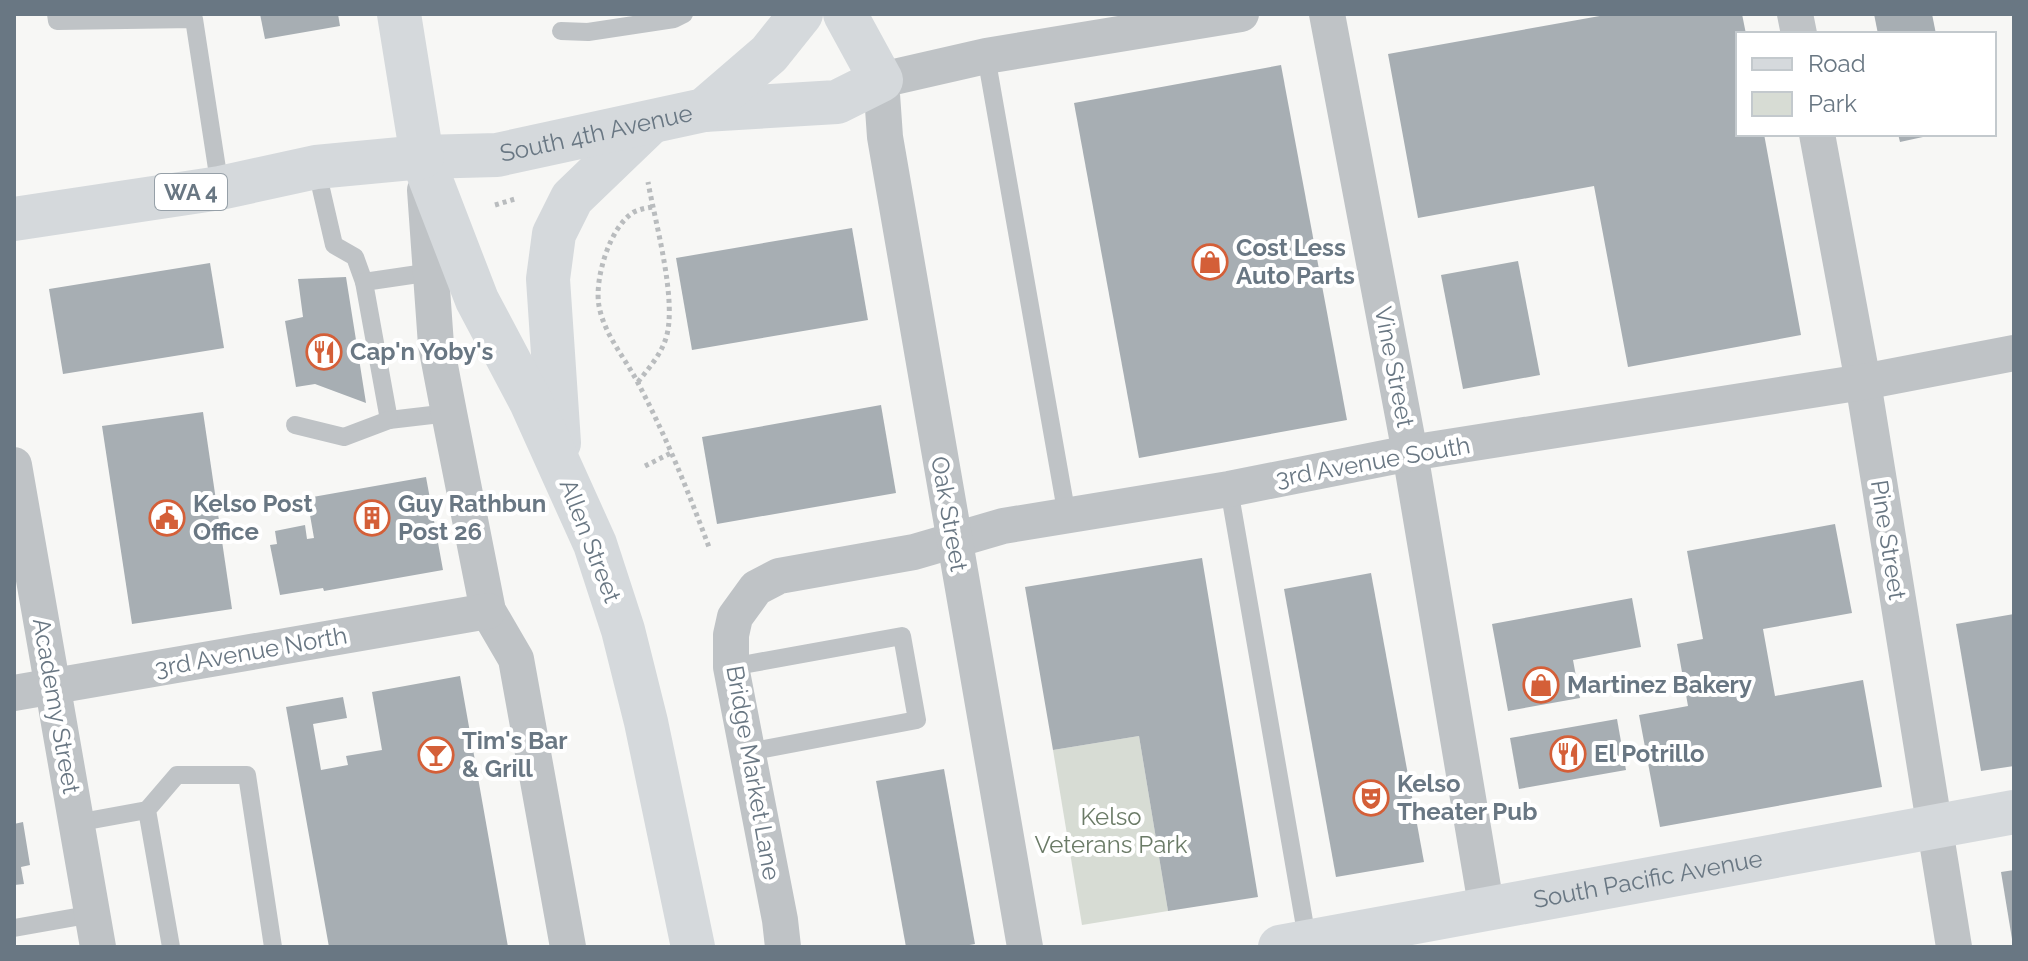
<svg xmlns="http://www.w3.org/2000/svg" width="2028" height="961" font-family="Raleway,sans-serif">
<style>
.green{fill:#d7dcd4}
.building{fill:#a7aeb3}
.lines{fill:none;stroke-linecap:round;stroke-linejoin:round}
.path{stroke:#b9bcbe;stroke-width:5;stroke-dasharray:4 4;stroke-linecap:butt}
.lane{stroke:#bfc3c6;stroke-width:18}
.street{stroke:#bfc3c6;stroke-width:36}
.secondary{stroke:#d5d9dc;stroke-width:44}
.primary{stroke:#d5d9dc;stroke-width:44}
.labels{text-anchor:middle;stroke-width:8;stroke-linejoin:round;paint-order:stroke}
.shield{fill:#fff;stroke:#96a0a8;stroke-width:2}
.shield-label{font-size:22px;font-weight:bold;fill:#697783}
.street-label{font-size:24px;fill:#697783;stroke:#fff}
.poi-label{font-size:24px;font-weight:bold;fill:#697783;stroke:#fff;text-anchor:start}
.park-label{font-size:24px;fill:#6b7b67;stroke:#fff}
</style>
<rect width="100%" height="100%" fill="#f7f7f5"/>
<!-- green -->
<path class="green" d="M1139,736L1168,911L1082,925L1053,750Z"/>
<!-- building -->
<g class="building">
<path d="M260,14H338L340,26L265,39Z"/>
<path d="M1611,14H1742L1746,34H1738V134H1764L1801,335L1628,367L1594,186L1418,218L1388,54Z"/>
<path d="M1874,14H1932L1936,34H1878Z"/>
<path d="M1281,65L1347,420L1139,458L1074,103Z"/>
<path d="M1898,134H1932V135L1900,142Z"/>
<path d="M852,228L868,320L692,350L676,258Z"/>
<path d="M1518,261L1540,375L1463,389L1441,275Z"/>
<path d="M210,263L224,348L63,374L49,289Z"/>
<path d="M346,277L366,403L315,384L296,387L285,321L303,317L298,279Z"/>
<path d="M881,405L896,493L717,524L702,437Z"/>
<path d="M203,412L232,609L132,624L102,426Z"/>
<path d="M426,477L443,570L324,591L323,588L280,595L270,545L277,544L275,531L305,525L307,539L314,538L307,498Z"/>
<path d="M1835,524L1852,613L1763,629L1775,696L1863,680L1882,787L1660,827L1639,715L1688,706L1677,644L1703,639L1687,551Z"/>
<path d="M1202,558L1258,897L1168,911L1139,736L1053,750L1025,587Z"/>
<path d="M1371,573L1424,862L1336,877L1284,589Z"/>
<path d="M1632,598L1641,647L1573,660L1580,698L1508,711L1492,624Z"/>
<path d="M2014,614V766L1981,771L1956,624Z"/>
<path d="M460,676L508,947H329L286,707L343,697L347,718L313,724L321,770L348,765L346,756L382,750L372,692Z"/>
<path d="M1617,719L1626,770L1519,789L1510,738Z"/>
<path d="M944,769L975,944L958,947H906L876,781Z"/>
<path d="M23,822L30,865L21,867L24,884L14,885V824Z"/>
<path d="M2014,870V939H2012L2001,872Z"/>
</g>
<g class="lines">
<!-- path -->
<g class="path">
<path d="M495,205L515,199"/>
<path d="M652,207C646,208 640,209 634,212C610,226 594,279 599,306C604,334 625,358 638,383C666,436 688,491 709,547"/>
<path d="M638,382C648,369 659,357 665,341C679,305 655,222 648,182"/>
<path d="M645,466L671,453"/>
</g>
<!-- lane -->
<g class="lane">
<path d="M56,14L57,21L194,19L220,188"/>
<path d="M561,31L588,32L674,19L684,14"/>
<path d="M986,56L1067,516"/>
<path d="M316,167L334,245L355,257L364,282"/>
<path d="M432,272L364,282L389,420L449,413"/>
<path d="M295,425L344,437L389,420"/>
<path d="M1229,489L1308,944"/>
<path d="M731,667L902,636L917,720L748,752"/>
<path d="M76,823L147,810"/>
<path d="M14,928L93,914"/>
<path d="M171,947L147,810L177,775H247L273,947"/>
</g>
<!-- street -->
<g class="street">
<path d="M1327,14L1410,453L1487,911"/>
<path d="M1795,14L1799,34"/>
<path d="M1817,134L1863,382L1954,947"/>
<path d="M425,190L436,345L449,413L488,611L516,659L568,947"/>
<path d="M14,465L98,947"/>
<path d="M14,693L488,611"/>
<path d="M783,947L780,920L731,667V635L735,617L756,588L779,576L914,552L1003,526L1229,489L1410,453L1863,382L2014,353"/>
<path d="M1025,947L885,137L881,80L986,56L1241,14"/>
</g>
<!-- secondary -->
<g class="secondary">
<path d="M704,110L837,102L881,80L845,14"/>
<path d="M559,443L548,279L554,234L572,198L648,125"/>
<path id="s1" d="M693,947L646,722L623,630L595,544L531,402L477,300L422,157L497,155L704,110L769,54L801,14"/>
<path id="s2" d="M1280,947L2014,812"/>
</g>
<!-- primary -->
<path class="primary" d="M14,219L220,188L316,167L422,157L399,14"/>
</g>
<!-- icons -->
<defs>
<symbol id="shop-ring" viewBox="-11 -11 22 22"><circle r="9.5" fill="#fff" stroke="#d45f38" stroke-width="1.5"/><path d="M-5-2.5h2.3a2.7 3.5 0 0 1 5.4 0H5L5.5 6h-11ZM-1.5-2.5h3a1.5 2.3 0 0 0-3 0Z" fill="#d45f38"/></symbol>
<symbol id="restaurant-ring" viewBox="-11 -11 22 22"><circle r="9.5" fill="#fff" stroke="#d45f38" stroke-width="1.5"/><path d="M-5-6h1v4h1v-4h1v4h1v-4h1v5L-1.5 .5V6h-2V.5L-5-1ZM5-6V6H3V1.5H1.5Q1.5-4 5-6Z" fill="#d45f38"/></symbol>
<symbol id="civic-ring" viewBox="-11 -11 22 22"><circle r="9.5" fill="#fff" stroke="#d45f38" stroke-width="1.5"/><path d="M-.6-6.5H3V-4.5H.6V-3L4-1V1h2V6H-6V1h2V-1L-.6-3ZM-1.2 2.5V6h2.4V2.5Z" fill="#d45f38"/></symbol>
<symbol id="building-ring" viewBox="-11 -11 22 22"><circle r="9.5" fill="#fff" stroke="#d45f38" stroke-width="1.5"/><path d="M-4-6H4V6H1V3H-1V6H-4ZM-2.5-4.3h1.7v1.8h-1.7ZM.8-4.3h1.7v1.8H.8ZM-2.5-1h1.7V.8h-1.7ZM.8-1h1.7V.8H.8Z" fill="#d45f38"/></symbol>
<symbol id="bar-ring" viewBox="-11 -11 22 22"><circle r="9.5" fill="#fff" stroke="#d45f38" stroke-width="1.5"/><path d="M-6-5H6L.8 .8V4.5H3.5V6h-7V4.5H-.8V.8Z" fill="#d45f38"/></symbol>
<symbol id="theatre-ring" viewBox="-11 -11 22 22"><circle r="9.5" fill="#fff" stroke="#d45f38" stroke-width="1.5"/><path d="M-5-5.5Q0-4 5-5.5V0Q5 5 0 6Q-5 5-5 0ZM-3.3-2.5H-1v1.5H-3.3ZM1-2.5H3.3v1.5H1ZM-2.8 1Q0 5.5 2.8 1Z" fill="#d45f38"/></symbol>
</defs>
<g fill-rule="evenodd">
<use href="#shop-ring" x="1190" y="242" width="40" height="40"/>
<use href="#restaurant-ring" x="304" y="332" width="40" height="40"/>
<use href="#civic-ring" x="147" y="498" width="40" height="40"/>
<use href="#building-ring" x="352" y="498" width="40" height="40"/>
<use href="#shop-ring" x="1521" y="665" width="40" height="40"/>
<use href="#restaurant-ring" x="1548" y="734" width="40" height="40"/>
<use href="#bar-ring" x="416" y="735" width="40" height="40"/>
<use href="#theatre-ring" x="1351" y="778" width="40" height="40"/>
</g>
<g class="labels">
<!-- shield labels -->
<rect class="shield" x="155" y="174" width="72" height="36" rx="6"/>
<g class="shield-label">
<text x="191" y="200">WA 4</text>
</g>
<!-- street labels -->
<g class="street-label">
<text dy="8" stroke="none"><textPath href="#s1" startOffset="1016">South 4th Avenue</textPath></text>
<text transform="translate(1394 367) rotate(79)" y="8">Vine Street</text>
<text transform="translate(1373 462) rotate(-10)" y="8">3rd Avenue South</text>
<text transform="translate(949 514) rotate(80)" y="8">Oak Street</text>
<text transform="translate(1888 540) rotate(81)" y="8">Pine Street</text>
<text transform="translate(590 541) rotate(69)" y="8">Allen Street</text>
<text transform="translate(251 652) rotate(-10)" y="8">3rd Avenue North</text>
<text transform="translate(56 706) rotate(80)" y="8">Academy Street</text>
<text transform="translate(753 773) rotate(80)" y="8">Bridge Market Lane</text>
<text dy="8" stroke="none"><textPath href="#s2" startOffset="374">South Pacific Avenue</textPath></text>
</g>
<!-- poi labels -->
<g class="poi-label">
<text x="1236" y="256">Cost Less<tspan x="1236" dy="28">Auto Parts</tspan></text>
<text x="350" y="360">Cap'n Yoby's</text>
<text x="193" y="512">Kelso Post<tspan x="193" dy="28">Office</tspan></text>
<text x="398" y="512">Guy Rathbun<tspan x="398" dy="28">Post 26</tspan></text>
<text x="1567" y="693">Martinez Bakery</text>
<text x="462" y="749">Tim's Bar<tspan x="462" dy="28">&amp; Grill</tspan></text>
<text x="1594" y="762">El Potrillo</text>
<text x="1397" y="792">Kelso<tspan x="1397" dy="28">Theater Pub</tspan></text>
</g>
<!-- park labels -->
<g class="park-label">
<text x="1111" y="825">Kelso<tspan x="1111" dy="28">Veterans Park</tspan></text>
</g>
</g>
<!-- border -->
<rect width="2028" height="961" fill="none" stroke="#697783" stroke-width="32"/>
<!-- legend -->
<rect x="1736" y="32" width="260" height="104" fill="#ffffff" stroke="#c3c9cd" stroke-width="2"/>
<rect x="1752" y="58" width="40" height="12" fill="#d5d9dc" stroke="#c3c9cd" stroke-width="2"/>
<text x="1808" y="72" font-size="24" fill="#697783">Road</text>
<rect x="1752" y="92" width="40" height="24" fill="#d7dcd4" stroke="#c3c9cd" stroke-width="2"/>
<text x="1808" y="112" font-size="24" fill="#697783">Park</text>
</svg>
